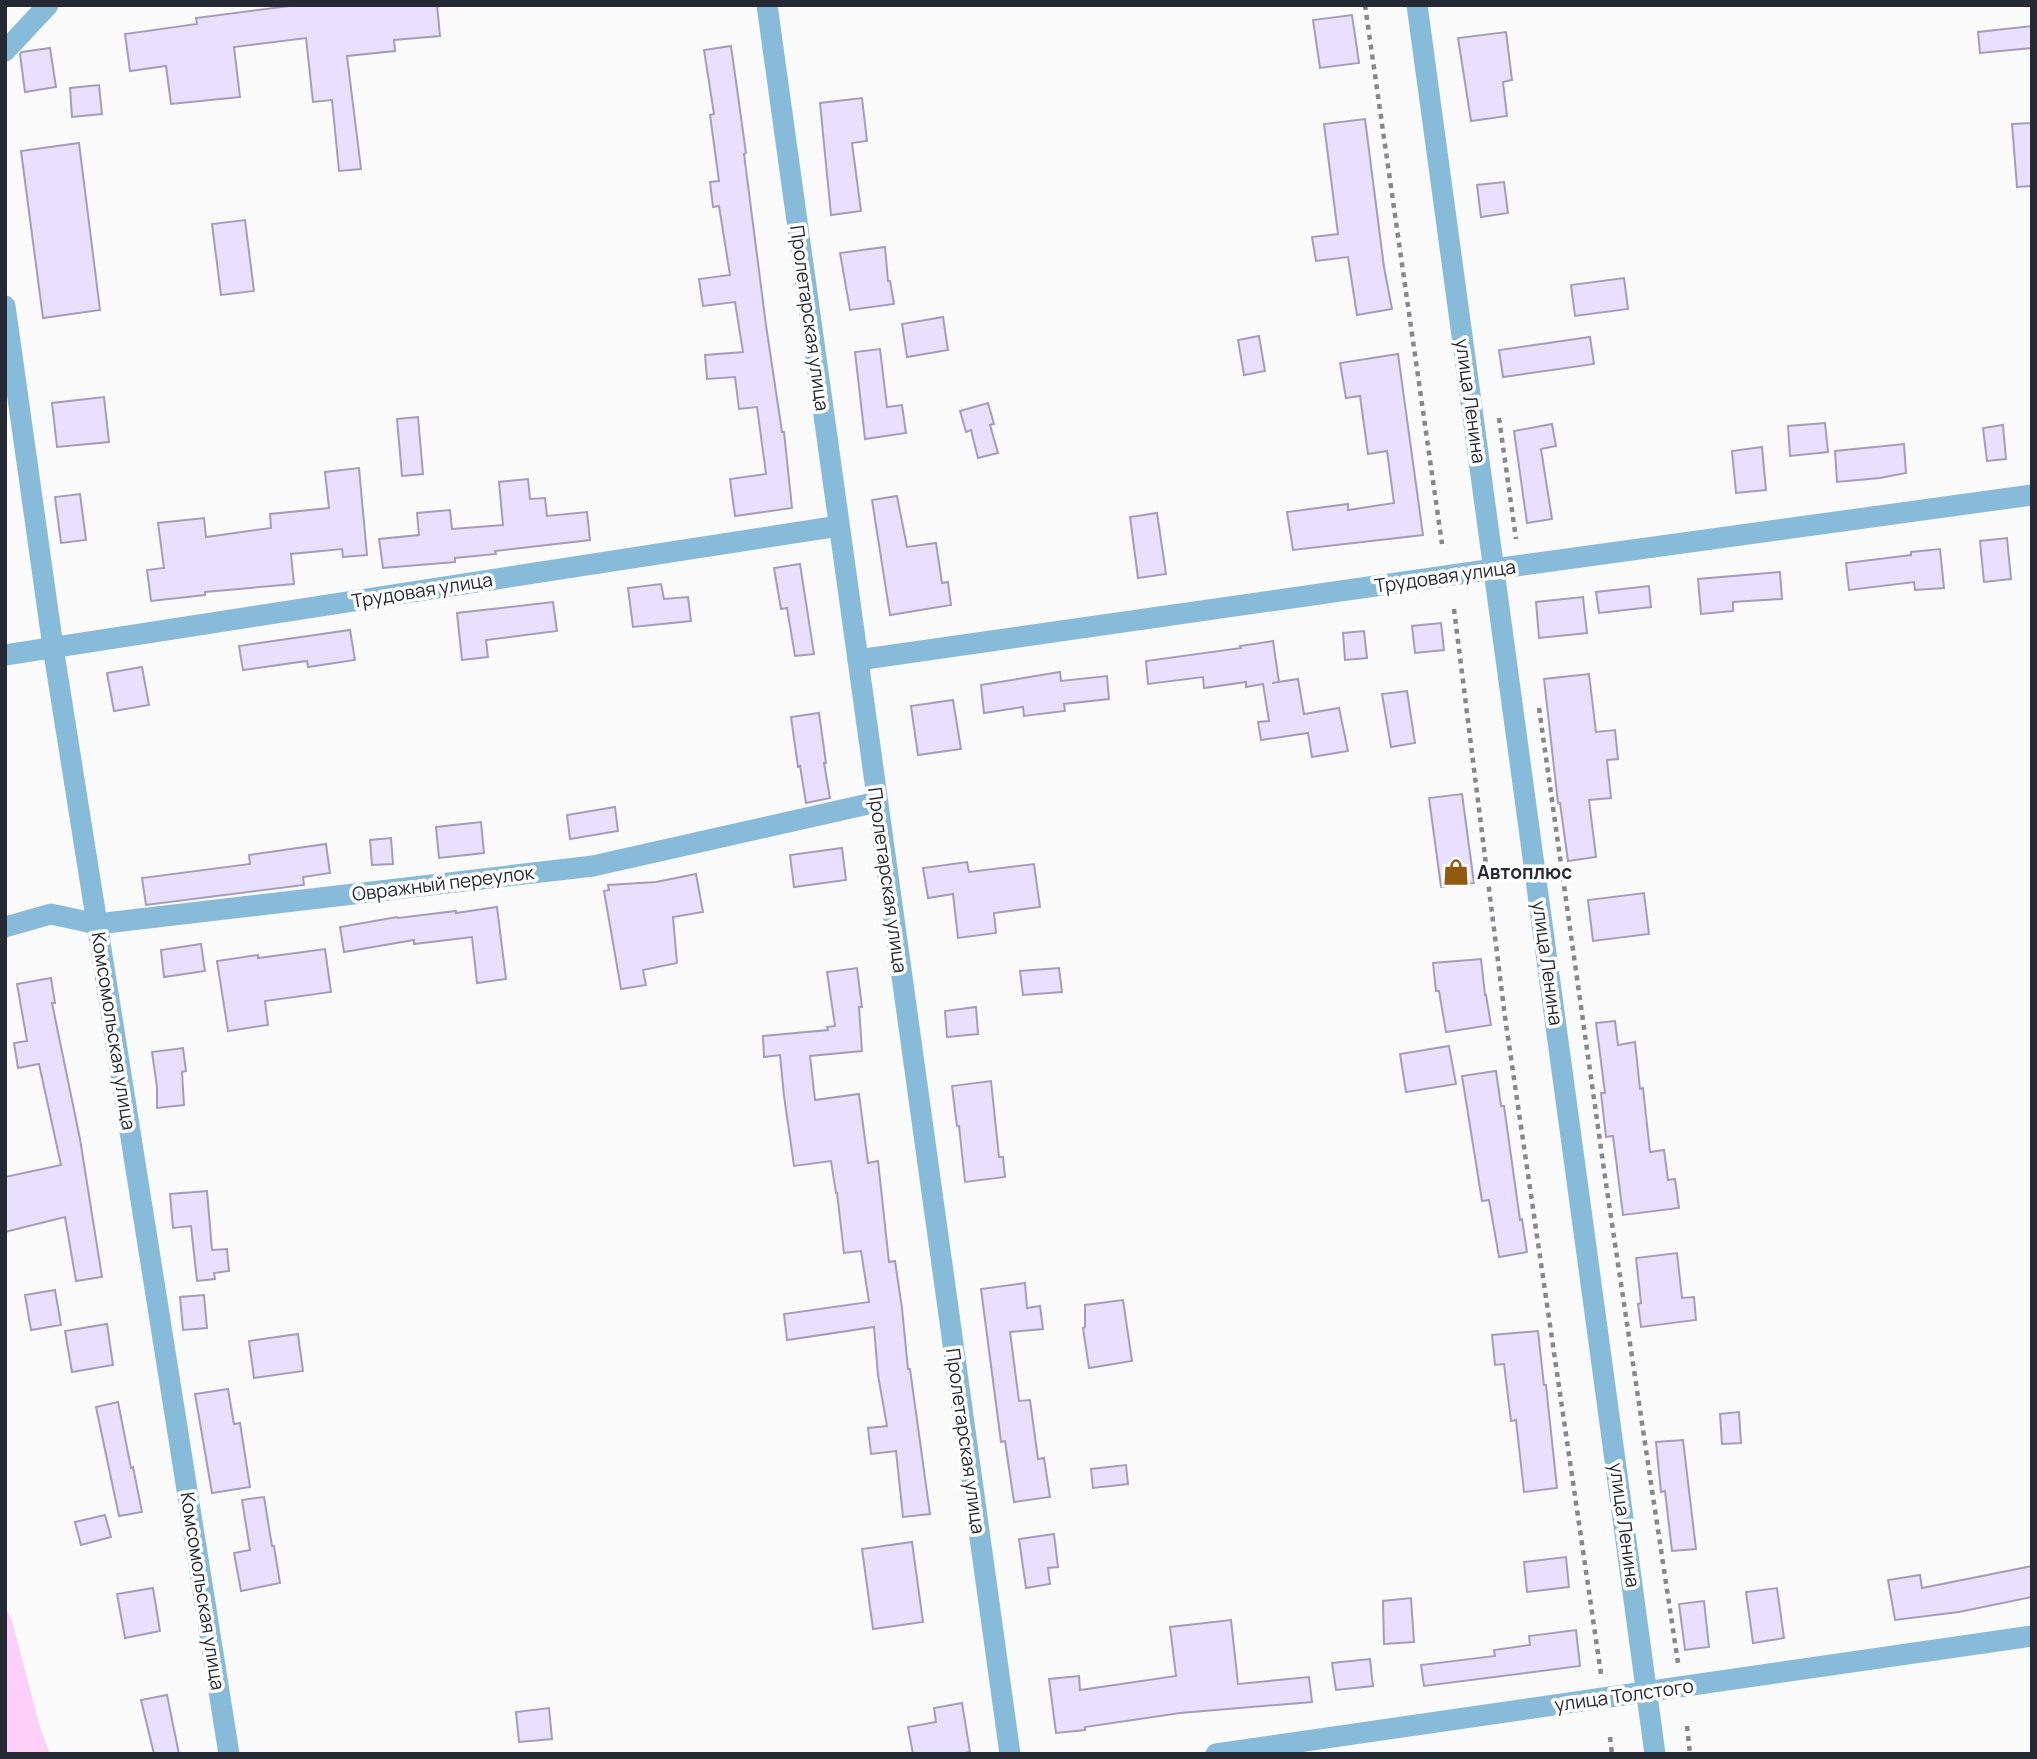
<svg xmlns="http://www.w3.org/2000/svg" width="2037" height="1759" font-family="Manrope,sans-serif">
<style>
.green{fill:#ffd0f7}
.building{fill:#e9dffe;stroke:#a69dba;stroke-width:2}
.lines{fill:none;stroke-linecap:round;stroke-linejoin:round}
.path{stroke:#86888e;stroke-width:4.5;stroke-dasharray:5 5;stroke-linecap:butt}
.minor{stroke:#87bbda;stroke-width:21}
.labels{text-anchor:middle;stroke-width:7;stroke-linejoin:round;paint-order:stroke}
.street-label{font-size:19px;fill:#252934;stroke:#fff}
.poi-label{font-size:19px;font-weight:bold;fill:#252934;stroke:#fff;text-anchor:start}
</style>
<rect width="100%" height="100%" fill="#fbfbfb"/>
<!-- green -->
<path class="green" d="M5,1606L12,1621L40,1727L50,1754H5Z"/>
<!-- building -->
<g class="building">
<path d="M297,5H437L440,36L394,40L395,51L347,56L361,169L339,171L332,100L313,102L306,38L234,47L240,97L171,104L166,66L130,71L125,34L197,24L196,18Z"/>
<path d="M1352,15L1359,63L1320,68L1313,20Z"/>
<path d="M2032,26V48L1980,53L1978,32Z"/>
<path d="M1506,32L1512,80L1503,82L1507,116L1471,121L1458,38Z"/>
<path d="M731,46L746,153L744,154L766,325L782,432H784L792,508L735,516L730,479L766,474L757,407L739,409L735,377L707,379L705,355L743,352L735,302L703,306L699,279L730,275L719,206L713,207L710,182L719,181L710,115L714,114L704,50Z"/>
<path d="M50,48L56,87L25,92L20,54L22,52Z"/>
<path d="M99,85L102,114L72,117L70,88Z"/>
<path d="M862,98L867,141L852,143L861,211L831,215L820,103Z"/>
<path d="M1365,119L1384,267L1392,309L1357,315L1348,257L1316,261L1312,237L1338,234L1324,124Z"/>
<path d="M2032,123V186L2017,187L2012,124Z"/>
<path d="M79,143L100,310L43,318L21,151Z"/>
<path d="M1504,182L1508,213L1481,217L1477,185Z"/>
<path d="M245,220L254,291L221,295L212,224Z"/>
<path d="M885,247L888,281H890L894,304L850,310L840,253Z"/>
<path d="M1624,278L1628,309L1575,316L1571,285Z"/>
<path d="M943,317L948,350L907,357L902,324Z"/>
<path d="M1259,336L1265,371L1244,375L1238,340Z"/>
<path d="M1590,337L1594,364L1503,377L1499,350Z"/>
<path d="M880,349L887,407L902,405L906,433L865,439L855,352Z"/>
<path d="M1398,354L1423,535L1293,550L1287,512L1348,504V510L1394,503L1387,451L1368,454L1360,396L1346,398L1340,363Z"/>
<path d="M104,397L109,442L57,447L52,403Z"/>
<path d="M988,403L994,424L990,425L998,453L978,458L971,430L966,432L960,411Z"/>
<path d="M418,417L423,474L402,476L397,419Z"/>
<path d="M1825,423L1828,452L1790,456L1788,426Z"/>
<path d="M1552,424L1556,446L1541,449L1552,519L1527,523L1514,431Z"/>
<path d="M2003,425L2006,459L1987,461L1983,428Z"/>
<path d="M1904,444L1906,473L1880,478L1837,482L1835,451Z"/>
<path d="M1762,447L1766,490L1736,493L1732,451Z"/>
<path d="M359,468L367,555L343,557L342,549L291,554L294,584L205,592V595L151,601L147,570L164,568L158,523L204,518L206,537L271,528L270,514L329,508L325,472Z"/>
<path d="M528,479L530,499L545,498L547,516L587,512L590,540L495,551L496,554L455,558V562L383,568L379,539L419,535L417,513L450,510L452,529L503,525L499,482Z"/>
<path d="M80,494L86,540L61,543L55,497Z"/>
<path d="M897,496L907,547L936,543L942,583L948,582L951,605L890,615L872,500Z"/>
<path d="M1157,513L1166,574L1138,578L1130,517Z"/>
<path d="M2007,538L2011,579L1984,582L1980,541Z"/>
<path d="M1940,549L1944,588L1915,590L1914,582L1849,590L1846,563L1911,555V552Z"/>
<path d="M800,564L814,654L795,656L787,608L781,609L774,568Z"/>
<path d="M1780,572L1782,599L1733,602V611L1701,614L1698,579Z"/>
<path d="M661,584L664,599L688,597L691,621L633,627L628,588Z"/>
<path d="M1649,586L1651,607L1599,613L1596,592Z"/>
<path d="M1583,597L1587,633L1539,638L1536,602Z"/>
<path d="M553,602L557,631L486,640L488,657L462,660L457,613Z"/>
<path d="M1441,623L1444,650L1415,653L1412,626Z"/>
<path d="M350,630L355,660L308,667L307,661L243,670L239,646Z"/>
<path d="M1364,631L1367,658L1345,660L1343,633Z"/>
<path d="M1273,641L1279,682L1272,683L1298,679L1304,714L1339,708L1348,751L1312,757L1308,733L1261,740L1258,722L1269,721L1263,684L1246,687V682L1204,688L1203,677L1148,684L1146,661L1241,648L1240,646Z"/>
<path d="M142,667L149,705L114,711L107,673Z"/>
<path d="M1060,672L1061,681L1107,676L1109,699L1064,704L1065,711L1024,716L1023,707L984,713L981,685Z"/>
<path d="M1589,674L1596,732L1615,730L1618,759L1607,760L1611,798L1589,800L1596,857L1568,861L1560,803H1558L1544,679Z"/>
<path d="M1407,691L1415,743L1391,747L1382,694Z"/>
<path d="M953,700L961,749L918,755L911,706Z"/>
<path d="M819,713L826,763H824L830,798L806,803L800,766L798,767L791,717Z"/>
<path d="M1462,794L1474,883L1441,887L1429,798Z"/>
<path d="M615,807L618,831L570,839L567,815Z"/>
<path d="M481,822L484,853L439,858L436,827Z"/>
<path d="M391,838L393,864L372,865L370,840Z"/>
<path d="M326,844L330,873L303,877L304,885L146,905L142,878L250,864L249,855Z"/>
<path d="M842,848L846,880L794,887L790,855Z"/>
<path d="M967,862L969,872L1034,864L1040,907L994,913L996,933L958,938L953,894L928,898L923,868Z"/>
<path d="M696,874L703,912L673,917L677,963L643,970L646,985L621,989L604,891L609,890L608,885L656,882Z"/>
<path d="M1644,893L1649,934L1593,941L1588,900Z"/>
<path d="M497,907L506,979L477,983L472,937L414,944V940L344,952L340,927L397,917L398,918L456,911V913Z"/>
<path d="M201,944L205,971L164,977L161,950Z"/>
<path d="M325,949L331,992L265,1001L268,1025L228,1031L217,961L258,955V958Z"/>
<path d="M1481,959L1485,995H1486L1491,1025L1446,1032L1439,991H1436L1433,963Z"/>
<path d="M857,968L862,1007H859L862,1051L810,1056L815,1100L859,1094L868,1163L878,1161L889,1262L895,1261L902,1308L908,1369H910L930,1514L903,1517L896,1451L871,1454L868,1428L887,1426L878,1375L874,1327L787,1340L784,1314L869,1302L861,1251L844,1253L837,1193H836L831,1161L794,1166L784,1096L780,1055L764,1057L763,1036L828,1030L827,1027L835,1026L827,972Z"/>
<path d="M1059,968L1062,992L1023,995L1020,971Z"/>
<path d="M51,978L55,1003H52L80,1139L102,1277L76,1281L65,1217L5,1232V1177L61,1165L39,1064L18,1068L14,1043L27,1041L17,984Z"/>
<path d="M976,1007L978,1034L947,1037L945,1011Z"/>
<path d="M1615,1021L1618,1045L1635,1042L1640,1089L1643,1088L1650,1152L1664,1150L1668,1180L1675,1179L1679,1208L1623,1215L1613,1136L1606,1137L1601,1093H1605L1596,1023Z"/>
<path d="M1449,1046L1456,1084L1406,1092L1400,1054Z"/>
<path d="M183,1048L186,1071L182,1072L184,1105L157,1108V1087L152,1052Z"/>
<path d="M1496,1071L1501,1106H1504L1520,1220L1522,1219L1527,1252L1499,1257L1489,1200L1482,1201L1462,1076Z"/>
<path d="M991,1081L999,1157H1003L1005,1177L965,1182L959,1126H957L952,1086Z"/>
<path d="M207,1191L212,1250L227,1249L229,1271L214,1273L215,1279L197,1281L191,1226L173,1228L170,1194Z"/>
<path d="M1677,1253L1682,1298L1694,1297L1696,1320L1641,1327L1638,1304L1641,1303L1636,1258Z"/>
<path d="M1025,1283L1027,1308L1040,1306L1043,1329L1010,1332L1019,1401L1030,1400L1038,1459L1044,1458L1050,1497L1014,1502L1005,1441L1001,1442L981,1289Z"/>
<path d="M55,1290L61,1325L31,1330L25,1295Z"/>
<path d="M204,1295L207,1328L183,1330L180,1297Z"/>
<path d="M1123,1300L1132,1361L1089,1368L1083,1328L1085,1327V1305Z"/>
<path d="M107,1324L113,1365L72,1372L65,1331Z"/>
<path d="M1538,1331L1544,1385H1546L1557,1488L1524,1492L1516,1420L1511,1421L1504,1364L1495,1365L1492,1335Z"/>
<path d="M298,1334L303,1371L254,1378L249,1341Z"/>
<path d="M228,1389L234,1424L240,1423L250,1487L212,1493L195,1394Z"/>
<path d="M118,1402L131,1468L133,1467L142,1512L119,1516L96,1407Z"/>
<path d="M1739,1412L1741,1443L1722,1444L1720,1414Z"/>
<path d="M1683,1440L1696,1549L1672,1551L1665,1491L1661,1492L1656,1442Z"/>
<path d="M1126,1465L1128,1484L1093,1488L1091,1469Z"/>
<path d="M264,1497L272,1546H274L280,1583L241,1591L234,1553L250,1550L242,1500Z"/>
<path d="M105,1515L111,1537L81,1545L75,1522Z"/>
<path d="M1054,1534L1058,1567L1048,1568L1050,1584L1026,1588L1019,1539Z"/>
<path d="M912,1542L923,1622L873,1629L862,1549Z"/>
<path d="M1566,1557L1569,1587L1527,1592L1524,1562Z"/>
<path d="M2032,1566V1597L1959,1612L1895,1620L1888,1580L1920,1575L1922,1588Z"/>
<path d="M153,1588L160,1631L125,1638L117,1594Z"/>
<path d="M1777,1588L1784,1638L1753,1643L1746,1592Z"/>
<path d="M1411,1598L1414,1642L1384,1644L1383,1601Z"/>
<path d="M1704,1601L1709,1647L1685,1650L1679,1604Z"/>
<path d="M1231,1620L1238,1684L1309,1677L1312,1702L1180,1713L1085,1727V1730L1056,1733L1049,1679L1079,1676L1080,1690L1176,1676L1170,1627Z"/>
<path d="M1576,1630L1580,1666L1424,1686L1421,1665L1495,1656L1494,1650L1530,1645L1529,1636Z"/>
<path d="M1370,1659L1373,1686L1336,1690L1332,1663Z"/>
<path d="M167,1695L179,1754H154L141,1700Z"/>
<path d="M962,1703L970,1752L959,1754H913L908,1727L936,1722L934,1708Z"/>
<path d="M549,1708L552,1739L519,1742L516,1712Z"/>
</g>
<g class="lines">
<!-- path -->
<g class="path">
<path d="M1365,5L1442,544"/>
<path d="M1499,418L1516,539"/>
<path d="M1454,609L1505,1017L1601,1674"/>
<path d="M1539,708L1605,1177L1678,1663H1681"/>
<path d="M1687,1726L1690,1754"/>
<path d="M1610,1737L1612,1754"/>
</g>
<!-- minor -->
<g class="minor">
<path d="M767,5L1010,1754"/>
<path d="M1417,5L1655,1754"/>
<path d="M5,51L48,5"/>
<path d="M5,306L53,647L229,1754"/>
<path d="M5,655L839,526"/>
<path d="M858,660L1494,569L2032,495"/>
<path d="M5,927L51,914L97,924L593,866L877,802"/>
<path d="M1216,1754L2032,1636"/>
</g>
</g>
<!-- icons -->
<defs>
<symbol id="shop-bare" viewBox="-9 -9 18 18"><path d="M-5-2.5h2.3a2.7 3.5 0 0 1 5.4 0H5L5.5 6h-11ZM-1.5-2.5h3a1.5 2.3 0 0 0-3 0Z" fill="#905b0d" stroke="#fff" stroke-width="2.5" paint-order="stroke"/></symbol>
</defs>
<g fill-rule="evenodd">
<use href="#shop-bare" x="1437" y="853" width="38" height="38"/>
</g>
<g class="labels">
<!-- street labels -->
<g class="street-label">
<text transform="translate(810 318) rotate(82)" y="7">Пролетарская улица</text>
<text transform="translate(1471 401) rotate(82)" y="7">улица Ленина</text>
<text transform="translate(1445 576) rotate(-8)" y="7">Трудовая улица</text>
<text transform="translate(422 590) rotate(-9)" y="7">Трудовая улица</text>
<text transform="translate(888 880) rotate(82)" y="7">Пролетарская улица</text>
<text transform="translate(443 883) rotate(-7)" y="7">Овражный переулок</text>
<text transform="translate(1548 963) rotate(82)" y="7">улица Ленина</text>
<text transform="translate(114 1031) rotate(81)" y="7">Комсомольская улица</text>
<text transform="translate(966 1441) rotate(82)" y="7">Пролетарская улица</text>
<text transform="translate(1625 1525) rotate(82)" y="7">улица Ленина</text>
<text transform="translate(203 1591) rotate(81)" y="7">Комсомольская улица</text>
<text transform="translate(1624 1695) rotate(-8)" y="7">улица Толстого</text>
</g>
<!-- poi labels -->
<g class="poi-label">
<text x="1477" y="879">Автоплюс</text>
</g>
</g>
<!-- border -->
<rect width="2037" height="1759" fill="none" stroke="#252934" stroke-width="14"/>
</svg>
